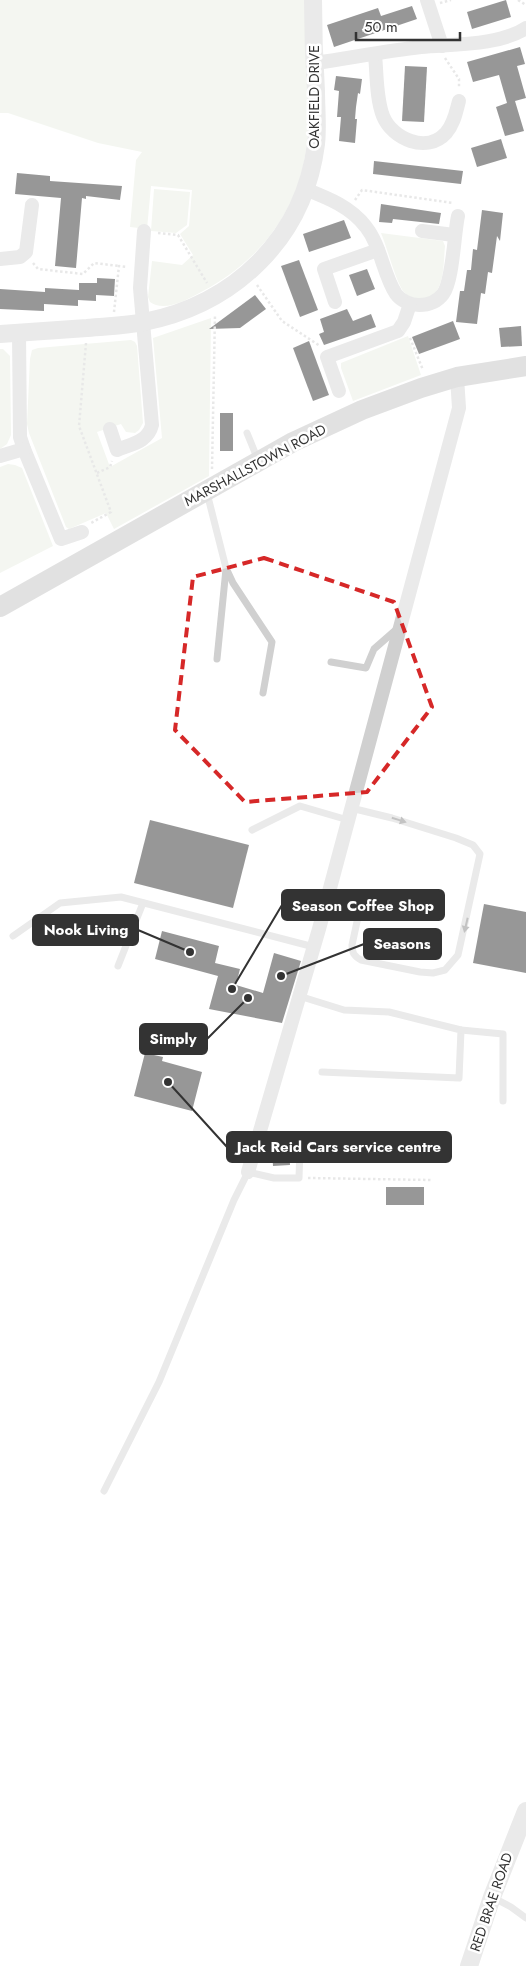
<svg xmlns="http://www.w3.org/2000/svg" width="526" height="1966" font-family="Jost,sans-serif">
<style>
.green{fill:#e6ecdf}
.building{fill:#1a1a1a}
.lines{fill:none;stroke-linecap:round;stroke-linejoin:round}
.path{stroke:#cdcdcd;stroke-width:2.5;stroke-dasharray:2.5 2.5;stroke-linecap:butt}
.service{stroke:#d0d0d0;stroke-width:7}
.minor{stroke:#d0d0d0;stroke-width:14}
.tertiary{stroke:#d0d0d0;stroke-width:18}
.secondary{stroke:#bdbdbd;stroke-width:20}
.oneway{fill:#7a7a7a}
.marked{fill:none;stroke:#d62828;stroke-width:4;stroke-dasharray:10 6;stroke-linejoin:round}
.labels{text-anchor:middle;stroke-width:5;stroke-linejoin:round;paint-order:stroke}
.street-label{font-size:14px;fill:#333;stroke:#fff}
.leader{fill:none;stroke:#333;stroke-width:2}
.callout-dot{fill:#333;stroke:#fff;stroke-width:2}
.callout{fill:#333;stroke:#333;stroke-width:2}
.callout-label{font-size:15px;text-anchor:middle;font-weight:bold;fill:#fff}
</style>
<rect width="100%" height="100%" fill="#fff"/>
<!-- green -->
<g class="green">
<path d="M0,0H309C309,49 313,101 306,149C298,212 258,262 203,291C189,299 164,313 150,302L148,297L152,261L182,265L193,255L180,234L189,226L192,190L151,186L147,229L130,227L136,160L142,152L98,143L8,113H0Z"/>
<path d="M154,189L190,192L187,225L176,233L151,231Z"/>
<path d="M381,233L443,241L445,246C443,264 446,300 419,299C413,298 407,296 403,291C395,279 387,247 381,233Z"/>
<path d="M211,318L209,476L114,529L106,513L69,529L66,527L29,433L27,424L30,359L32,350L38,348L131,340L135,342L137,346L143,423L139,430L135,433L126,432L121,424L97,432L110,467L162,438L153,338Z"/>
<path d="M408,336L421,375L353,401L341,368V363Z"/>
<path d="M0,349H3L10,356L11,435L7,444L0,449Z"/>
<path d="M8,464L15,465L22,468L53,546L0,573V467Z"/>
</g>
<!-- building -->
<g class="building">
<path d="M506,0L511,17L472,29L467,12Z"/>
<path d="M412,6L417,19L334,47L327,25L378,8L381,16Z"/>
<path d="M520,47L525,64L517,66L526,98L515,101L524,131L505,136L496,107L507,103L499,75L473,82L467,62Z"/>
<path d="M405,66L427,67L424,122L402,121Z"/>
<path d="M336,76L362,79L360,94L358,93L356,107L355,119H357L355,143L339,141L341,117H337L339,91L334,90Z"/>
<path d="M501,139L507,158L477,167L471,148Z"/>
<path d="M374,161L463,171L461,184L373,174Z"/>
<path d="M17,173L50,176V181L122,186L120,200L86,196V199L82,198L76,268L55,266L61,198L15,194Z"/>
<path d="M381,204L441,213L439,224L393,219L392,223L379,222Z"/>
<path d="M482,210L503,213L500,241L497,236L492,273L488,272L485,294L481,293L477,324L456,322L460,291H464L467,270H471L473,249L477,250Z"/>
<path d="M344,220L351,238L309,252L303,234Z"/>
<path d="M299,260L318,310L300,317L281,266Z"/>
<path d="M367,269L375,289L357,296L349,275Z"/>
<path d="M97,278L115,279L114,296L96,295V301L78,300V306L44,304V311L0,309V289L45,292V288L79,290V283H97Z"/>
<path d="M255,295L266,309L240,328L209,329Z"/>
<path d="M347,309L353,321L371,314L376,327L324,345L319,334L324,332L320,319Z"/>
<path d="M453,321L460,339L419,354L412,337Z"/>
<path d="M521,326L522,346L501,347L499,328Z"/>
<path d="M309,341L329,395L313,401L293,348Z"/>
<rect x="220" y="413" width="13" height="38"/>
<path d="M150,820L249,845L233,908L134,883Z"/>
<path d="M484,904L526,912V973L473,963Z"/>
<path d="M162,931L219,946L215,963L240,969L236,985L263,993L274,953L301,961L282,1023L209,1009L218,976L155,959Z"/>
<path d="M145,1053L163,1057L162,1061L202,1072L192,1111L134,1096Z"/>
<path d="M272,1149H289L290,1165L273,1166Z"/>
<rect x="386" y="1187" width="38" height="18"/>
</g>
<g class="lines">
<!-- path -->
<g class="path">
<path d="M518,0L526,5"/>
<path d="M440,3L451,0"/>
<path d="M445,58L459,79V88"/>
<path d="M355,200L362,190L453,203"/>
<path d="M158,233L178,235L207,283"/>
<path d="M33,263L38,269L83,274L94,263L119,266"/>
<path d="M257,285L282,321L320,346"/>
<path d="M114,312L119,266L127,267"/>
<path d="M410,338L423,370"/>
<path d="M86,343L79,426L111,512L91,523"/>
<path d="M212,469L215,314"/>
<path d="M97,473L110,467L112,461"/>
<path d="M308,1178L431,1180"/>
</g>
<!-- service -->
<g class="service">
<path d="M247,433L258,460"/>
<path d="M207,493L226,568L233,583L272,642L263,693"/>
<path d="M217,659L226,569"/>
<path d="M331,662L366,668L374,649L398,628"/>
<path d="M252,830L300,806L348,820"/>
<path d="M329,891L357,898L361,903L352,945C352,953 354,956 361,960L420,972L433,973L445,970L458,955L480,854L473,845L456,838L392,818L351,808"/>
<path d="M13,936L60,903L121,897L314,947"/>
<path d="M118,966L143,903"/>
<path d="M299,996L344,1010L389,1012L461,1030L459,1078L322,1072"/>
<path d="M461,1030L503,1034V1101"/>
<path d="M104,1491L159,1382L234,1200L248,1172L274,1178H299L300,1147"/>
<path d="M492,1897L511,1907L526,1918"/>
</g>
<!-- minor -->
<g class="minor">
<path d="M427,0L442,46"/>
<path d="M375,55C377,74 376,98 383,116C392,139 427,154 446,133C454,124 456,112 459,101"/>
<path d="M315,63C350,58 386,51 421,47C452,44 499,46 526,28"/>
<path d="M305,189C328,198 351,207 366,227C381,246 383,274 396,294C401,301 411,305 419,305C428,305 437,302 443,294C453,281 454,234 458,216"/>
<path d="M422,231L454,235"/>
<path d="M0,259L20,257L26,252L32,205"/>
<path d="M335,302L324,269L378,250"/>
<path d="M19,333L20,437L24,449L61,539L82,532"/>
<path d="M339,391L327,357L398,331L404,322L410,304"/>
<path d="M110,429L117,450C131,444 148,442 152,425L140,288L144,231"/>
<path d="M0,456L24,449"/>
<path d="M248,1172L319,929L459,408L457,377"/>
</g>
<!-- tertiary -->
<g class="tertiary">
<path d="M0,334C29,332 58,330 87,328C106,326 125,326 144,322C235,304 304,238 316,144C318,127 316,109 316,91C314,61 313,30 313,0"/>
<path d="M469,1966L492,1897L526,1811"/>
</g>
<!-- secondary -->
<path class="secondary" d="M0,607L293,442L362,410L421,388L457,377L526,366"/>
</g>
<!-- one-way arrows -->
<defs><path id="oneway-solid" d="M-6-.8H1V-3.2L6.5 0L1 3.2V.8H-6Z" transform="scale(1.25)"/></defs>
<g class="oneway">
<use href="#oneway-solid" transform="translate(399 820) rotate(17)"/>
<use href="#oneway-solid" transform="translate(466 925) rotate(103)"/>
</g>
<!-- marked area -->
<path d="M0 0H526V1966H0ZM264,558L394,602L432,707L367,792L245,802L175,730L193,577Z" fill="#fff" fill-opacity=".55" fill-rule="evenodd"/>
<path class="marked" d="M264,558L394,602L432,707L367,792L245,802L175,730L193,577Z"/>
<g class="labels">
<!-- street labels -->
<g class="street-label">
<text transform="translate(314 97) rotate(-90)" y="5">OAKFIELD DRIVE</text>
<text transform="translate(255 465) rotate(-28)" y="5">MARSHALLSTOWN ROAD</text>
<text transform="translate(491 1902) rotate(-71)" y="5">RED BRAE ROAD</text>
</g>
</g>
<!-- callouts -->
<path class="leader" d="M232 989L282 905M190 952L138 930M281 976L364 944M248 998L207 1039M168 1082L227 1147"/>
<g class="callout-dot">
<circle cx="232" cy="989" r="5"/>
<circle cx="190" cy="952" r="5"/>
<circle cx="281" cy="976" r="5"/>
<circle cx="248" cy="998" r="5"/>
<circle cx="168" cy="1082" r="5"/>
</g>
<g class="callout">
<rect x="282" y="890" width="162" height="30" rx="5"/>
<rect x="33" y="915" width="105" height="30" rx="5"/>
<rect x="364" y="929" width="77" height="30" rx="5"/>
<rect x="140" y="1024" width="67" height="30" rx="5"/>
<rect x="227" y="1132" width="224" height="30" rx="5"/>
</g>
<g class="callout-label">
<text x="363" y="911">Season Coffee Shop</text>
<text x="86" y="935">Nook Living</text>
<text x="402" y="949">Seasons</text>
<text x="173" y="1044">Simply</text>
<text x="339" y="1152">Jack Reid Cars service centre</text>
</g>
<!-- scale -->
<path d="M356 32v8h104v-8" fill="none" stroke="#333333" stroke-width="2.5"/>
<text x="364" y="32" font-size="15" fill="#333333" stroke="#ffffff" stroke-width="4" paint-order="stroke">50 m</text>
</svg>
